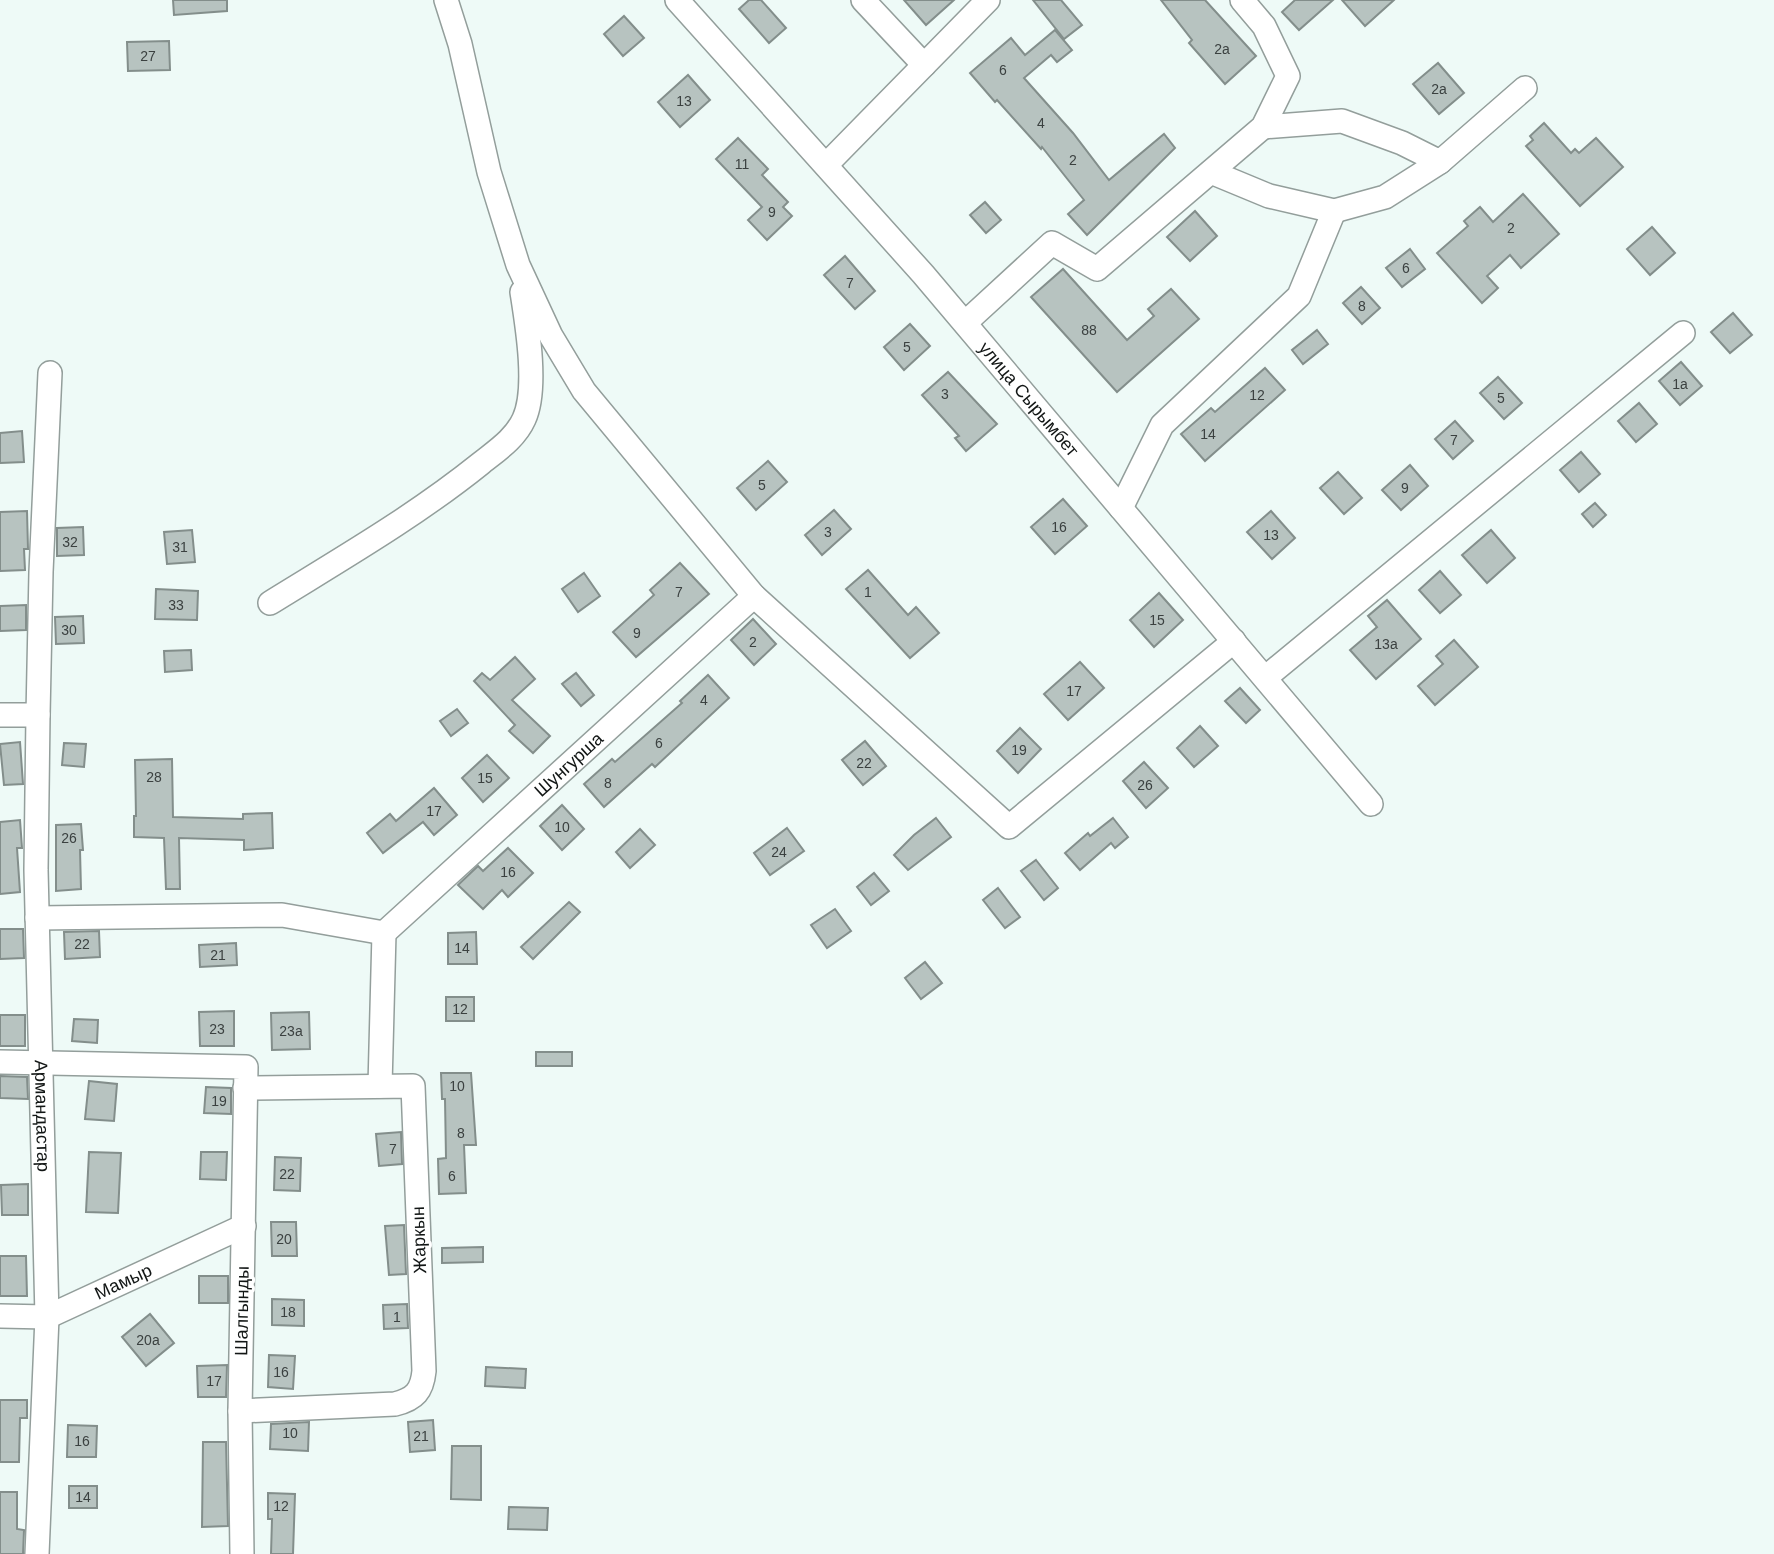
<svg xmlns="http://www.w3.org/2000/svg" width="1774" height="1554" font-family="Helvetica,sans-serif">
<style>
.building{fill:#b7c3c0;stroke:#838e8b;stroke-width:2}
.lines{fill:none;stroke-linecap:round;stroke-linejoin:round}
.minor-casing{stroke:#939e9b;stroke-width:26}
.minor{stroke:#fff;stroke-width:23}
.labels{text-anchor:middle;stroke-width:6;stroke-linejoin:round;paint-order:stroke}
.number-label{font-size:14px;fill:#3b4140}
.street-label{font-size:18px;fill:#121615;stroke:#fff}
</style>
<rect width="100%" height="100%" fill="#eefaf7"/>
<!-- building -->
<g class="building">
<path d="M173,0H227V11L174,15Z"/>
<path d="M749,0H761L786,28L769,43L739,9Z"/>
<path d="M904,0H954L926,25Z"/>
<path d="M1033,0H1061L1082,25L1064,39Z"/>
<path d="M1161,0H1205L1256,56L1225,84L1189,43L1192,40Z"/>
<path d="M1295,0H1333L1299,30L1282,12Z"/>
<path d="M1342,0H1394L1365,26Z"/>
<path d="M624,16L644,38L623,56L604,34Z"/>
<path d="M1055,30L1072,50L1057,62L1051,55L1024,78L1073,133L1109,180L1164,134L1175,148L1087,235L1068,214L1084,200L1042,147L1041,149L997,100L995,102L970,73L1011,38L1025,55Z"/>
<path d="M169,41L170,70L128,71L127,42Z"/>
<path d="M1438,63L1464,93L1439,114L1413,84Z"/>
<path d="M688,75L710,100L680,127L658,102Z"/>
<path d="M1544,123L1571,153L1575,149L1579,153L1596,138L1623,167L1580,206L1526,146L1533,140L1530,136Z"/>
<path d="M738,138L768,169L762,175L788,202L783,207L792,216L767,240L748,220L762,207L716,159Z"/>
<path d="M1523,194L1559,234L1521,268L1510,255L1487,276L1498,288L1482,303L1437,253L1468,226L1464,221L1480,207L1493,222Z"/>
<path d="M985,202L1001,220L986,233L970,215Z"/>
<path d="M1195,211L1217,236L1190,261L1167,237Z"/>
<path d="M1652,227L1675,253L1650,275L1627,249Z"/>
<path d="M1410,249L1425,269L1402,287L1386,268Z"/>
<path d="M845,256L875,291L855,309L824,275Z"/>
<path d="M1063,269L1127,340L1154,316L1148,309L1171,289L1199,319L1117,392L1031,297Z"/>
<path d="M1361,287L1380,308L1362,324L1343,303Z"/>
<path d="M1733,313L1752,335L1730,353L1711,332Z"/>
<path d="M910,324L930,346L904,370L884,347Z"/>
<path d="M1317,330L1328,344L1303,364L1292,350Z"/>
<path d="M1681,362L1702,386L1680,405L1659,381Z"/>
<path d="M1265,368L1285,390L1205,461L1181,434L1211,408L1215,412Z"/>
<path d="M948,372L997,424L966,451L955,438L959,436L922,395Z"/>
<path d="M1498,377L1522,403L1504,419L1480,393Z"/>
<path d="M1639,403L1657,424L1636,442L1618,421Z"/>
<path d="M1455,421L1473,441L1453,459L1435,439Z"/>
<path d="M22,431L24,462L0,463V433Z"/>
<path d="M1581,452L1600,474L1579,492L1560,470Z"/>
<path d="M768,461L787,482L756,510L737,488Z"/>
<path d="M1410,465L1428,486L1401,510L1382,490Z"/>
<path d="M1338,472L1362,498L1344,514L1320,488Z"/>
<path d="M1063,499L1087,526L1055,554L1031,527Z"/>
<path d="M1595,503L1606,515L1593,527L1582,514Z"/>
<path d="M834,510L851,529L822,555L805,535Z"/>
<path d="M27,511L28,549H24L25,570L0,571V512Z"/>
<path d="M1271,511L1295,538L1272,559L1247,532Z"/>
<path d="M83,527L84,555L57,556V528Z"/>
<path d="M192,530L195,562L167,564L164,532Z"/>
<path d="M1491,530L1515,558L1487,583L1462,555Z"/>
<path d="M680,563L709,594L636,657L613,632L654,595L650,590Z"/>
<path d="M868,570L908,615L916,607L939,633L910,658L846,589Z"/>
<path d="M1440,571L1461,595L1440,613L1419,590Z"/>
<path d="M584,573L600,596L578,612L562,589Z"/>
<path d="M156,589L198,591L197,620L155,619Z"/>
<path d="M1159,593L1183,620L1154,647L1130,620Z"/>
<path d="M1387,600L1421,639L1376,679L1350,650L1377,627L1368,616Z"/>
<path d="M26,605V630L0,631V606Z"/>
<path d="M83,616L84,643L56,644L55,617Z"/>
<path d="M753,619L776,644L754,665L731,640Z"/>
<path d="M1454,640L1478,667L1435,705L1418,686L1443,664L1436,656Z"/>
<path d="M191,650L192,670L165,672L164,651Z"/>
<path d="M515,657L535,679L512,700L550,736L533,753L509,731L515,725L474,681L482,673L490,680Z"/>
<path d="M1080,662L1104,688L1068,720L1044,694Z"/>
<path d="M576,673L594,695L581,706L562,684Z"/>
<path d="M708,675L729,698L655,767L652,764L604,807L584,784L612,759L615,762L682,703L680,701Z"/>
<path d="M1240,688L1260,710L1246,723L1225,701Z"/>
<path d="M457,709L468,723L451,736L440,721Z"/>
<path d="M1200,726L1218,746L1194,767L1177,748Z"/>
<path d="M1020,728L1041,749L1018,773L997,751Z"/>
<path d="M865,741L886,766L863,785L842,760Z"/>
<path d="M20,742L23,784L4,785L0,744Z"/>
<path d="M64,743L86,744L84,767L62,765Z"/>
<path d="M487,755L509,778L483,802L462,778Z"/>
<path d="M172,759L173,817L243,819V814L272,813L273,848L244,850V840L179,838L180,889H166L164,838L134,837V816H136L135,760Z"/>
<path d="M1144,762L1168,788L1146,808L1123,781Z"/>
<path d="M434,788L457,815L434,835L423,822L383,853L367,833L390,814L396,821Z"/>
<path d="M562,805L584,829L562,850L540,826Z"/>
<path d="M936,818L951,837L908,870L894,855L914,835Z"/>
<path d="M1113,818L1128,837L1115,848L1111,843L1080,870L1065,853L1088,833L1090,836Z"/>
<path d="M20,820L22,848H17L20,892L0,894V822Z"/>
<path d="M81,824L83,850H80L81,889L56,891V825Z"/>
<path d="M787,828L804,851L770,875L754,853Z"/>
<path d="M640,829L655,845L630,868L616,852Z"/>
<path d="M508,848L533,873L508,897L502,890L483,909L458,885L478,866L483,871Z"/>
<path d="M1036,860L1058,888L1044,900L1021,871Z"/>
<path d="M874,873L889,891L871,905L857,887Z"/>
<path d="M998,888L1020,917L1005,928L983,900Z"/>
<path d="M569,902L580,912L533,959L521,947Z"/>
<path d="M835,909L851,931L827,948L811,925Z"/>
<path d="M0,929H23L24,958L0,959Z"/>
<path d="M99,931L100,957L65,959L64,932Z"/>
<path d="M476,932L477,964H448V933Z"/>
<path d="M236,943L237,965L200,967L199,945Z"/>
<path d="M925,962L942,983L921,999L905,978Z"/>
<rect x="446" y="997" width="28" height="24"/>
<path d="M234,1011V1046H200L199,1012Z"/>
<path d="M309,1012L310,1049L272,1050L271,1013Z"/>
<rect x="0" y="1015" width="25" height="31"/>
<path d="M74,1019L98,1020L97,1043L72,1041Z"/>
<rect x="536" y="1052" width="36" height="14"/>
<path d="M441,1073H471L476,1145H464L466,1193L439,1194L438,1159L446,1158L445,1099H442Z"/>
<path d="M0,1076L27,1077L28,1099L0,1098Z"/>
<path d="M89,1081L117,1084L114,1121L85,1119Z"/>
<path d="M206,1087L231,1088V1114L204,1113Z"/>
<path d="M401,1132L402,1164L379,1166L376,1134Z"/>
<path d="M89,1152L121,1153L118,1213L86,1212Z"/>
<path d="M201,1152H227L226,1180L200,1179Z"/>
<path d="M275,1157L301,1158L300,1191L274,1190Z"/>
<path d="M28,1184V1215H2L1,1185Z"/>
<path d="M271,1222H296L297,1256H272Z"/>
<path d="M404,1225L406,1274L389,1275L385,1226Z"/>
<path d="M483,1247V1262L442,1263V1248Z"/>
<path d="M0,1256H26L27,1296H0Z"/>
<rect x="199" y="1276" width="29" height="27"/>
<path d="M272,1299L304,1300V1326L272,1325Z"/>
<path d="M407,1304L408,1328L384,1329L383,1305Z"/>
<path d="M150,1314L174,1343L146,1366L122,1337Z"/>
<path d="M269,1355L295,1356L293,1389L268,1387Z"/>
<path d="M227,1365L226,1397H198L197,1366Z"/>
<path d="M486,1367L526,1369L525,1388L485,1386Z"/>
<path d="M0,1400H27V1418H20L19,1462H0Z"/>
<path d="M433,1420L435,1450L410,1452L408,1422Z"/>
<path d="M309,1422L308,1451L270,1449L271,1424Z"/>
<path d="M68,1425L97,1426L96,1457H67Z"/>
<path d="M203,1442H226L228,1526L202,1527Z"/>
<path d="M452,1446H481V1500L451,1499Z"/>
<rect x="69" y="1486" width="28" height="22"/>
<path d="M0,1492H17V1529L24,1530L23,1554H0Z"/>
<path d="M268,1493L295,1494L293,1554H271L272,1519H268Z"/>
<path d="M509,1507L548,1508L547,1530L508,1529Z"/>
</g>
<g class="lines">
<defs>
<g id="minor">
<path d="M446,0L460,44L489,172L518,265L551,336L584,391L754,596L1009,827L1234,641"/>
<path id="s1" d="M677,0L923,274L1371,804"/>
<path d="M863,0L924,65"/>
<path d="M1263,127L1342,121L1402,143L1440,162L1525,88"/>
<path d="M826,165L988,0"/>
<path d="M1211,172L1269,196L1334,211L1385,197L1440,162"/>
<path d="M965,323L1052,243L1097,269L1263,127L1288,76L1264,26L1242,0"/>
<path d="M1121,508L1162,425L1299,296L1334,211"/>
<path d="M270,603C341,559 414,517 480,464C496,451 515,439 524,419C538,389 527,324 522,292"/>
<path d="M1265,678L1683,333"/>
<path id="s2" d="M0,715H38L36,870L47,1317L37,1554"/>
<path d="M38,715L41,572L50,373"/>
<path d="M37,918L282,915L384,933"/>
<path id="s3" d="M384,933L754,596"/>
<path d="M0,1062L246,1067L240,1411L242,1554"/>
<path d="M380,1086L384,933"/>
<path id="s4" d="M0,1316L47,1317L244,1226"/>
<path d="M240,1411L395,1404C415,1399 422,1391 424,1371L413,1086L245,1088"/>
</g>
</defs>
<!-- minor casing -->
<use href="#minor" class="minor-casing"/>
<!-- minor -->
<use href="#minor" class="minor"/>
</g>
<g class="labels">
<!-- number labels -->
<g class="number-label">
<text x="1222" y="54">2а</text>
<text x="148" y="61">27</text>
<text x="1003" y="75">6</text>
<text x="1439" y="94">2а</text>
<text x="684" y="106">13</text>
<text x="1041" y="128">4</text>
<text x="1073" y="165">2</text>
<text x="742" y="169">11</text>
<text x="772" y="217">9</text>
<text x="1511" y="233">2</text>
<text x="1406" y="273">6</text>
<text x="850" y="288">7</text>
<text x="1362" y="311">8</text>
<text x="1089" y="335">88</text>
<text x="907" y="352">5</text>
<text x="1680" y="389">1а</text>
<text x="945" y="399">3</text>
<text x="1257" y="400">12</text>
<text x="1501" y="403">5</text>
<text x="1208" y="439">14</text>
<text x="1454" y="445">7</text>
<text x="762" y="490">5</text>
<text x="1405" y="493">9</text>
<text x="1059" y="532">16</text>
<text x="828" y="537">3</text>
<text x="1271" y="540">13</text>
<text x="70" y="547">32</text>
<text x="180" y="552">31</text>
<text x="679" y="597">7</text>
<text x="868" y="597">1</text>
<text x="176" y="610">33</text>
<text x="1157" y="625">15</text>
<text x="69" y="635">30</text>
<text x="637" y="638">9</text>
<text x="753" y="647">2</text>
<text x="1386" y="649">13а</text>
<text x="1074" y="696">17</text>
<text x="704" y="705">4</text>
<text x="659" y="748">6</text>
<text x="1019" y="755">19</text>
<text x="864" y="768">22</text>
<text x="154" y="782">28</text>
<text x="485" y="783">15</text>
<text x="608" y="788">8</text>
<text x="1145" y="790">26</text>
<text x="434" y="816">17</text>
<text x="562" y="832">10</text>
<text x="69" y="843">26</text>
<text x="779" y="857">24</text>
<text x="508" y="877">16</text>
<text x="82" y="949">22</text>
<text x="462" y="953">14</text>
<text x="218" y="960">21</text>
<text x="460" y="1014">12</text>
<text x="217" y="1034">23</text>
<text x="291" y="1036">23а</text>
<text x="457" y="1091">10</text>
<text x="219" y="1106">19</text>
<text x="461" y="1138">8</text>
<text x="393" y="1154">7</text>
<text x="287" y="1179">22</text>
<text x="452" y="1181">6</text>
<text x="284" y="1244">20</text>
<text x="288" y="1317">18</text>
<text x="397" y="1322">1</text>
<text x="148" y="1345">20а</text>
<text x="281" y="1377">16</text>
<text x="214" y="1386">17</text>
<text x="290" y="1438">10</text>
<text x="421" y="1441">21</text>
<text x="82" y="1446">16</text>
<text x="83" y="1502">14</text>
<text x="281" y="1511">12</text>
</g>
<!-- street labels -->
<g class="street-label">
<text dy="6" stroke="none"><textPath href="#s1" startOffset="532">улица Сырымбет</textPath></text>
<text dy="6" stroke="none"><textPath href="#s3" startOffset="250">Шунгурша</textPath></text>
<text dy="6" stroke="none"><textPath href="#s2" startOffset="439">Армандастар</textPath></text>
<text transform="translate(419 1240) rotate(-92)" y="6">Жаркын</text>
<text dy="6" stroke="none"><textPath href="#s4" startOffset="131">Мамыр</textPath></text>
<text transform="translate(242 1311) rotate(-89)" y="6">Шалгынды</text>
</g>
</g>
</svg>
